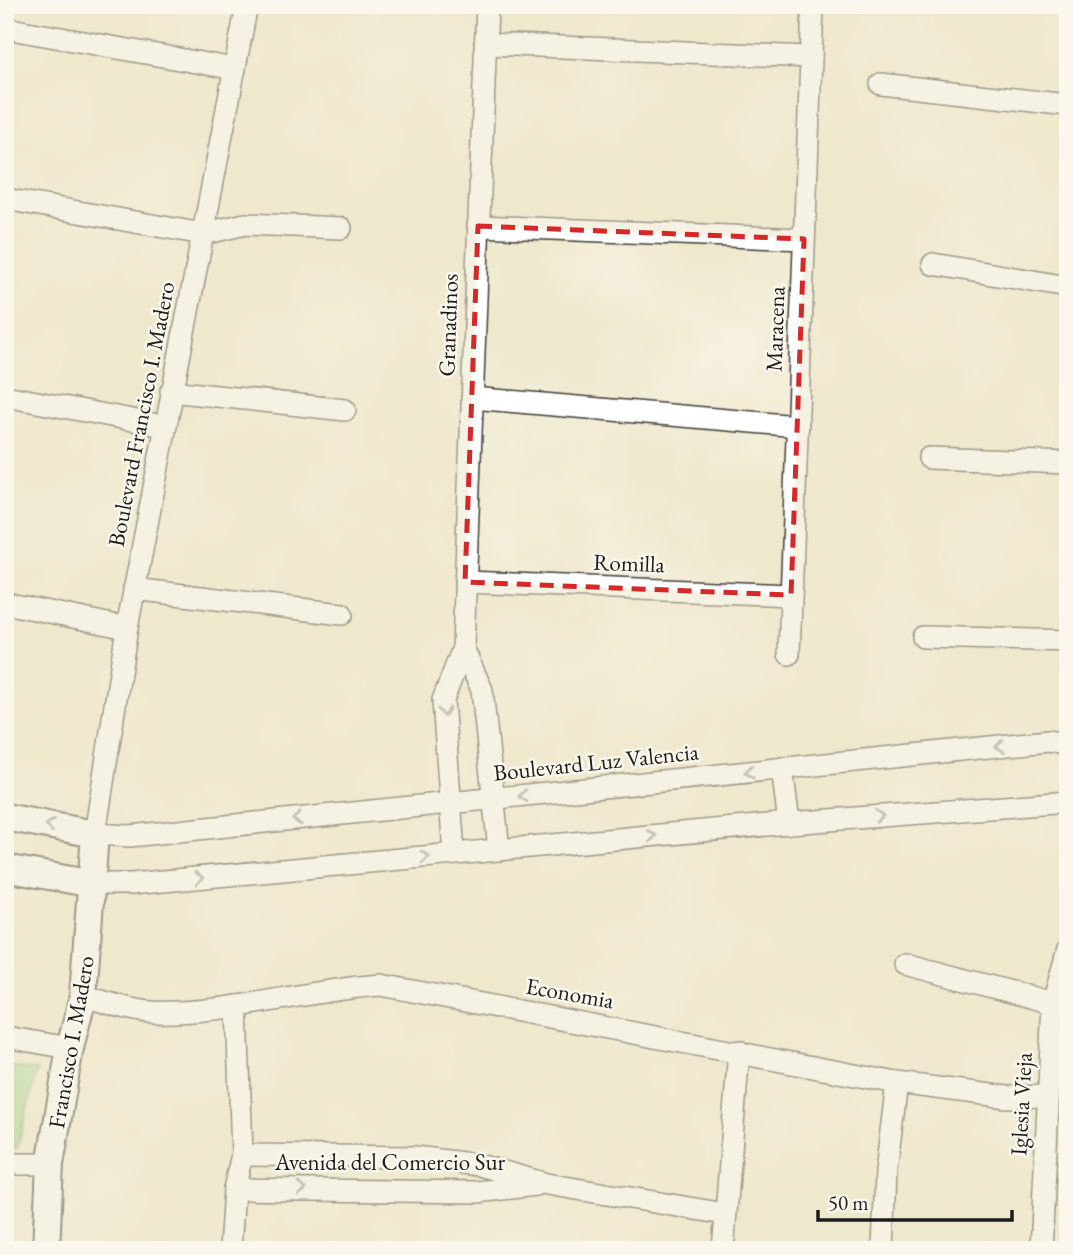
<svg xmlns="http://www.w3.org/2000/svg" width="1073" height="1255" font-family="'EB Garamond',serif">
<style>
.green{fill:#8fcf85;stroke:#567650;stroke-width:2}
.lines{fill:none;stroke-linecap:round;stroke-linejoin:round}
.minor-casing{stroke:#3c3b36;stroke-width:24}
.tertiary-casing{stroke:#3c3b36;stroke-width:30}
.minor{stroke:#fff;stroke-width:21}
.tertiary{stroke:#fff;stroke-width:26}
.oneway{stroke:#999}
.marked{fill:none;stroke:#d62828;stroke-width:5;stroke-dasharray:14 9;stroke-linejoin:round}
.labels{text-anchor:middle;stroke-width:5;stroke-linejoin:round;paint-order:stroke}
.street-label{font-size:23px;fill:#1c1c1c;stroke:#fbf7ec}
</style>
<rect width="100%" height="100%" fill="#fbf7ec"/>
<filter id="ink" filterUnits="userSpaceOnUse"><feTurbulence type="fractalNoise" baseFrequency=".0143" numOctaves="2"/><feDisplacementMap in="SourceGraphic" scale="14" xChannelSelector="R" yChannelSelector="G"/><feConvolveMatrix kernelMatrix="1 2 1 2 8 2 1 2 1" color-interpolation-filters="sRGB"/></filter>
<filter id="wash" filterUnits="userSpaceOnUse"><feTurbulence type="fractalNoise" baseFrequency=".00686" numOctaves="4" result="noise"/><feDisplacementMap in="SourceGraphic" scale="28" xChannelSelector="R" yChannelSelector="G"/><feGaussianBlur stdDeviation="1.57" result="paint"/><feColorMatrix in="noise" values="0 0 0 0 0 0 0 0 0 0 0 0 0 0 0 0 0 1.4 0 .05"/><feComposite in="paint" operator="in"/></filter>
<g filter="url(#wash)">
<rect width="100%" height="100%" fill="#eee8cc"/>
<!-- green -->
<path class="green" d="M5,1066L37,1070L17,1148L5,1147Z"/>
</g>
<g filter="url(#ink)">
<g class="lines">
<defs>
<g id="minor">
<path d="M247,5L127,628L95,834L130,836L1048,741L1068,745"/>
<path d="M5,28L235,69"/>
<path d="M485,44L811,57"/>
<path d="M881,84L1068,105"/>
<path d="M5,199L203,234L245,224L341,228"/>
<path d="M478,226L804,239"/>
<path d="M933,264L1068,287"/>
<path d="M171,391L345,410"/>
<path d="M5,396L164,426"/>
<path d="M472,398L798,426"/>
<path d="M929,458L1068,463"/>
<path d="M465,582L791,595"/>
<path d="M134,589L342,614"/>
<path d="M5,603L127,628"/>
<path d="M923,637L1068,641"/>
<path d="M463,648L482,690L499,850"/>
<path d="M789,654L813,5"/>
<path d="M782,768L789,823"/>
<path d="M454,854L443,700L463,648L487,5"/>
<path d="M93,884H131L789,823L1068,802"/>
<path d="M905,964L1053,1003"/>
<path d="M83,996C104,1001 129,1011 151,1012C229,1015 304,990 381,985L897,1083L1007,1097L1048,1096"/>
<path d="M5,1037L70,1048"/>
<path d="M242,1155L415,1157L479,1165L547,1184L725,1214"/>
<path d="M5,1164H50"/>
<path d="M234,1189L478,1192L536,1185"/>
<path d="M230,1250L234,1189L242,1155L237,1006"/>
<path d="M723,1250L739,1051"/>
<path d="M883,1250L886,1172L897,1083"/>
<path d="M1041,1250L1053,1003L1068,949"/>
</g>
<g id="tertiary">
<path d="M5,817L95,834L83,996L70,1048L50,1164L46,1250"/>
<path d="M5,868L93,884"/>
</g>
</defs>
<!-- minor casing -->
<use href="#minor" class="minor-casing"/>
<!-- tertiary casing -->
<use href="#tertiary" class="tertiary-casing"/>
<!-- minor -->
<use href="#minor" class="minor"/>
<!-- tertiary -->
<use href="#tertiary" class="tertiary"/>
</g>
<!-- one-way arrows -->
<defs><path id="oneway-chevron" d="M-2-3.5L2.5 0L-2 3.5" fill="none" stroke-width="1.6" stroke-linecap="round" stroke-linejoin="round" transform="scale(1.75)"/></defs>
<g class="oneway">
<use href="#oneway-chevron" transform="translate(444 712) rotate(86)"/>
<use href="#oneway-chevron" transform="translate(1000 746) rotate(174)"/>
<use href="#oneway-chevron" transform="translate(749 772) rotate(174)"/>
<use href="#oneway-chevron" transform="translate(523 796) rotate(174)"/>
<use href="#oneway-chevron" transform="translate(879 816) rotate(-4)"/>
<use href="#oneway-chevron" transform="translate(297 819) rotate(174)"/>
<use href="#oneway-chevron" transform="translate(50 825) rotate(-169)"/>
<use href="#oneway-chevron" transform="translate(652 836) rotate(-5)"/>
<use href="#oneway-chevron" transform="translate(425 857) rotate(-5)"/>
<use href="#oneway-chevron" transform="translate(199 878) rotate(-5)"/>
<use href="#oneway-chevron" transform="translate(302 1189)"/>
</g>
</g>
<!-- marked area -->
<path d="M0 0H1073V1255H0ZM478,226L804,239L791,595L465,582Z" fill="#eee8cc" fill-opacity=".55" fill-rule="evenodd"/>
<path class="marked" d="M478,226L804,239L791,595L465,582Z"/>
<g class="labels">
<!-- street labels -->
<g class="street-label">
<text transform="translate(448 325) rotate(-88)" y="8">Granadinos</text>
<text transform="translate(775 329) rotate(-88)" y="8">Maracena</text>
<text transform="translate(141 414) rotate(-79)" y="8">Boulevard Francisco I. Madero</text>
<text transform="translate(629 563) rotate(2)" y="8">Romilla</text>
<text transform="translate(596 762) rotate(-6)" y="8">Boulevard Luz Valencia</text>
<text transform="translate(570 993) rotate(10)" y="8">Economia</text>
<text transform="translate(71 1042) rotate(-80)" y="8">Francisco I. Madero</text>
<text transform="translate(1021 1104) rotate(-87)" y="8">Iglesia Vieja</text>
<text x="390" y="1170">Avenida del Comercio Sur</text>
</g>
</g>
<!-- margin -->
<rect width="1073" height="1255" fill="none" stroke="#fbf7ec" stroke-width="28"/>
<!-- scale -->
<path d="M818 1210v10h194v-10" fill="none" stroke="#1c1c1c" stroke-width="3.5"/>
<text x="828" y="1210" font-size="21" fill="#1c1c1c" stroke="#fbf7ec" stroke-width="5" paint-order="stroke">50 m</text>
</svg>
